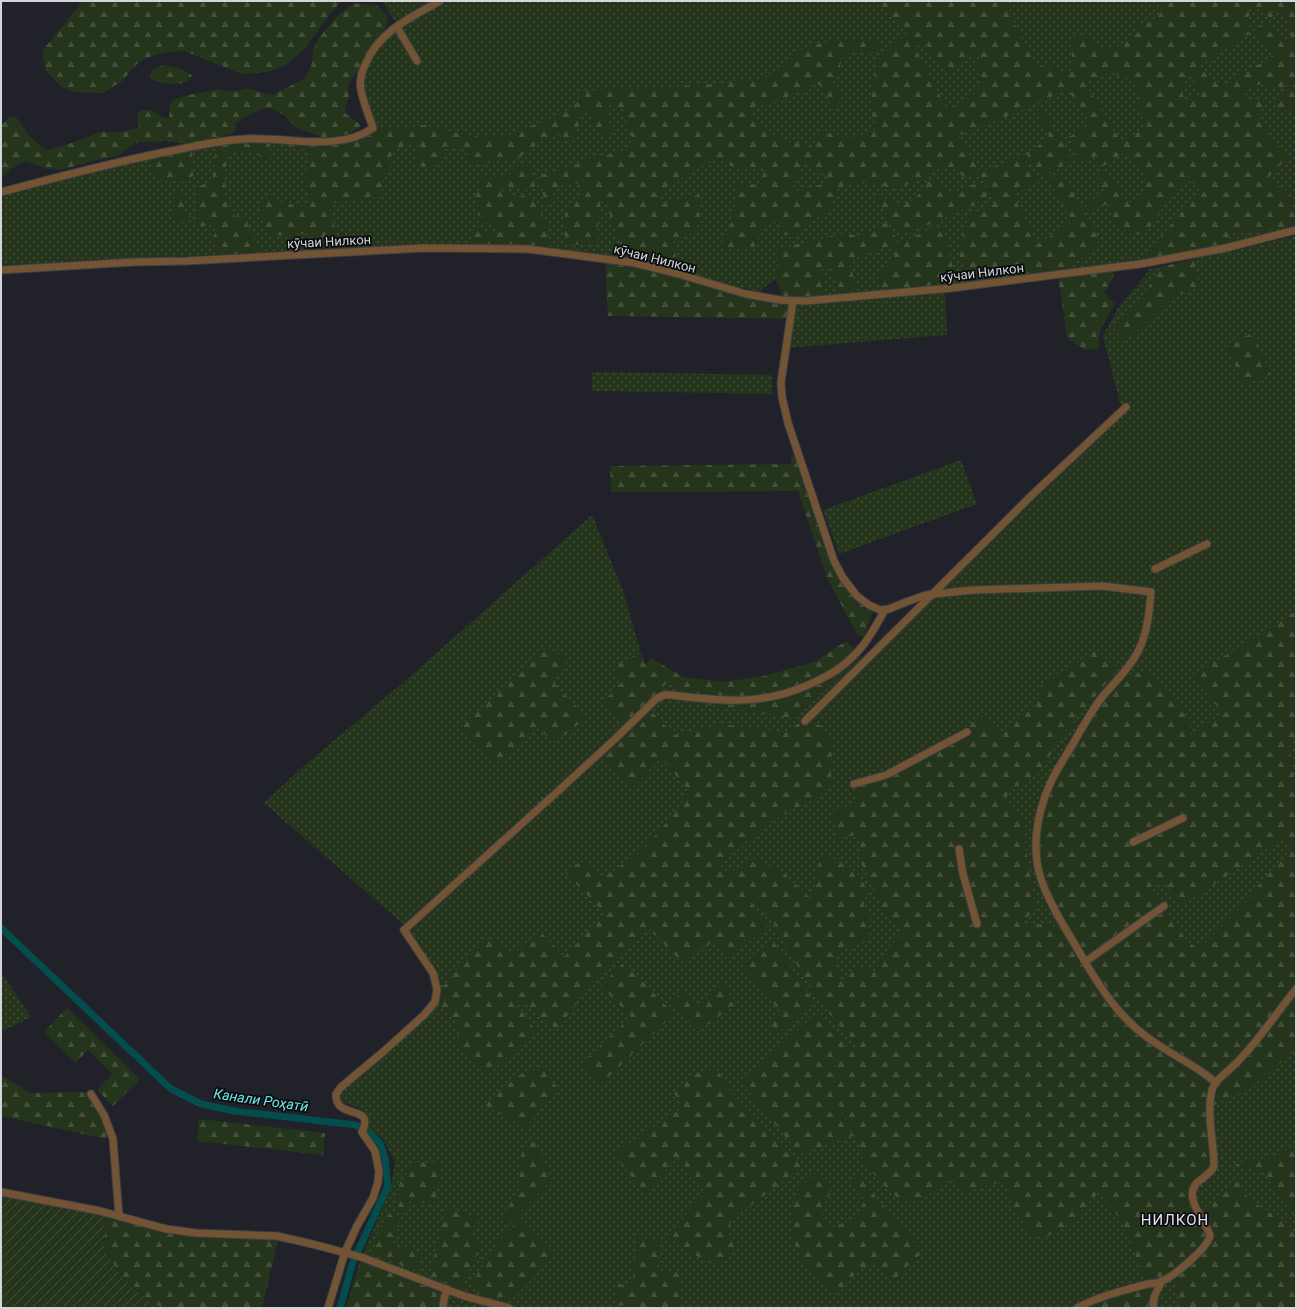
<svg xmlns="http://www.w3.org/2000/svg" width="1297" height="1309" font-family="Roboto,sans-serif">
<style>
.grass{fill:url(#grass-dots)}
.forest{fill:url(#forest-firs);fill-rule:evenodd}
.garden{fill:url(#garden-furrows)}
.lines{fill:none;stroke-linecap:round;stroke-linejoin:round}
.canal{stroke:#034d4d;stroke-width:7}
.minor-casing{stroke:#3d3e45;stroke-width:9}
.minor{stroke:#725333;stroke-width:7}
.labels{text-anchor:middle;stroke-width:3.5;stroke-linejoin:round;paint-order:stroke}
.street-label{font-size:13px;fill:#d4d5db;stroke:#0a0b0e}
.water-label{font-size:14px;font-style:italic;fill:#6fe9e9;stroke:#0a0b0e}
.quarter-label{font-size:15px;letter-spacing:1px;fill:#e0e2ed;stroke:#0a0b0e}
</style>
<defs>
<pattern id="grass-dots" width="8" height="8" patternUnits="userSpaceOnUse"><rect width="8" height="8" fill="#24351c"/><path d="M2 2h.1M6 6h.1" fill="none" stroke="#43513c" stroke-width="1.8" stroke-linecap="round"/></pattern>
<pattern id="forest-firs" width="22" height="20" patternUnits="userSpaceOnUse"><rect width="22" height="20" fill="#24351c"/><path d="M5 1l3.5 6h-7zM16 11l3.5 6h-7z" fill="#43513c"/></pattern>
<pattern id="garden-furrows" width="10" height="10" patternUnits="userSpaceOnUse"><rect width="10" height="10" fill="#24351c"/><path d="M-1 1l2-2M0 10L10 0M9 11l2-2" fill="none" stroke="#43513c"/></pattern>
</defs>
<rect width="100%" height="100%" fill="#202129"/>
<!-- grass -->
<g class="grass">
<path d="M382,1H1296V227L1226,245L1141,261L954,284L783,299L776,278L759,292L636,261L533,245L398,246L1,265V192L135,163L148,155L243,140L323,144L350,143L365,137L373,128L360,90L365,68L373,51L399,28Z"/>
<path d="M1296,236V1308H346L361,1259L391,1187L395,1161L383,1139L365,1127L367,1116C361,1106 350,1105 339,1101L337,1094L412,1026L439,991L413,942L407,927L343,872L264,803L299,770L413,674L592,515L622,588L645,665L791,718L863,658L1122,411L1103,336L1118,308L1150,269Z"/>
<path d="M945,291L947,335L786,348L793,303L805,302L825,303Z"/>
<path d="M592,372L772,375V394L592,391Z"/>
<path d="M961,460L977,504L839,554L823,510Z"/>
<path d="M1,972L31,1017L1,1032Z"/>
</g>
<!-- forest -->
<g class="forest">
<path d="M83,1H341L320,27L306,48L284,66L267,72L242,74L184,51L169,52L149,57L138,63L122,81L103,93L74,92L60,86L46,71L43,58V50Z"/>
<path d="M875,1H1007L1015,25L1036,67L1051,66L1060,72L1068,73C1070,70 1072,67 1072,63C1074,50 1064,43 1079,33L1098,45L1109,48L1122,45L1126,39L1137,33L1134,26L1157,19L1165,5V1H1296V82L1279,89L1262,84L1250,87L1241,100H1268L1255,120L1268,128L1265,135L1290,155L1266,180L1289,191L1296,216V227L1230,234L1226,245L1142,260L1147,251L1166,231L1200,188L1194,183L1188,181L1167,198L1162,209L1147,232L1132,236L1115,221L1112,214L1106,204L1090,212L1085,204L1105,191L1099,183L1098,173L1103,170L1111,177L1125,200L1132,203L1146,193L1147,180L1141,169L1133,157L1129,155L1121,154L1113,161L1103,166C1098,164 1097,162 1096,156L1084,163L1077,160L1069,137L1085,126L1087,119L1084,112L1068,90L1013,114L959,135L980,173L1022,154L1038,182L1013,195L1038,244L1060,230L1072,220L1047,179L1061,173L1095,231L1099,241L1092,252L1084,258L1069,263L1063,270L968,282L959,254L965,226L969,215L995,203L980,173L966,178L951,168L942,167L920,180L895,189L872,183H853L839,188L833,197V207L808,224L799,235H780L782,218C778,221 774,221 769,224C761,228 757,241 753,249L730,250L722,248L723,238L731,223L738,183L759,185L765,169L736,170C729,165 722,159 713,161C700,164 670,188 657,196L670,227L662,203L682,198L700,195C700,221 705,233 674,240L676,260L636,261L628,259L618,238L605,201L600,202L602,218L597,227L598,238L595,245L570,244L563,232L566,211L570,205L578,199L580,193L579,183L562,186L553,190L554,205H546L538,176L572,166L594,156L607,155L634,146L622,108L610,105L607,115L612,129L608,134C594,135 592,121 590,111L588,110L583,113L575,135L570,139L562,141L559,133L543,140L520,157L477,165L468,160L466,150L445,146V159C436,168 426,172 417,162L416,154L419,143L400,147L392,152L389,172L382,177V197L329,204L340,249L314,250L312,233L274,236C267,229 257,217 261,206C262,203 266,199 268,195C282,205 294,206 311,205L305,183L308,154L303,148L279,145L278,137C304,141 341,152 364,137C368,134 371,131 373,128L409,127L426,125L449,131L480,137H504L553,117L568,110L579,101V92L627,88L674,87L738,82L761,79L779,70L799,52L810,45L834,41L856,39L873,41L881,44L872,54L866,52L851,51L842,58L839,71L833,83L843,95L834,110C828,100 825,88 815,82L811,89L798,92L782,100L764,105L753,110L751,115L760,126L769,130L778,137L783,140L804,144L811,148L823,129C828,132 833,137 840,138C849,139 868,133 877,129L871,111L872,88L876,71V64L878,59L891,44L907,34L895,22V19ZM1250,4L1270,18L1282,11L1287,20L1291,38L1284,40L1265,22L1252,32L1249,20ZM1252,32L1263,40L1272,53L1271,58L1243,72L1226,84L1214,81L1199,66ZM923,43L927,44L933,59L948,72L977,53L981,60L975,64C976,70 980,77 980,82C980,95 957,105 947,109L914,47ZM1116,70L1118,78L1129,77L1143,99L1136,108L1147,126L1121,142L1085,83ZM1190,74L1201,94L1184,101L1182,89ZM805,159L817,170L832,180L817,186L792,191Z"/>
<path d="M354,3L378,6L387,15V25L374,43L360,70L351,80L348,88L349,97L345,107V113L359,123L361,126L357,129L348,134L325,138L296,128L285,116L272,108H265L248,115L236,123V130L232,134L189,144L166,141L152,142H139L133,144L118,156L101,159L60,170L45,168L24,161L11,169L1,179V126L10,116L17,118L31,138L47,150L75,142L99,132H122L139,127L137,118L139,111C159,107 154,117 167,118L169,117L171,101L184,96L218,89L231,92L248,88L259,92L273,95L305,78L312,64L313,50L319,38L336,17Z"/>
<path d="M163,65C174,66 183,69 192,75C187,89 163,83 152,80L150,78L152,71Z"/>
<path d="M1296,86V116C1292,109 1286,110 1279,111L1275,105L1281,94Z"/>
<path d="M1042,107L1071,158L1062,167L1042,176L1032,164L1026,152L1045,142L1049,136L1035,112Z"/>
<path d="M270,139V160L261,161L259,152L227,153L224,196L235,215L228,221L243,212L260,253L219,255C212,242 210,241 218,228L213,226H199L195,222V196L197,188L204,184H208L213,176L216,144Z"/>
<path d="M192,146L193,178L188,182L160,179L152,168L148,155Z"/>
<path d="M520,164C533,164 534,177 535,187L524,190L519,187L499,189L515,197L531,195L549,229L550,247L533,245H474L471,234L475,230L479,229L488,233L498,235L499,231L490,222L479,223C480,213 478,206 475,197L479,190V180L481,178C491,178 503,180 511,173C514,169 516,166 520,164Z"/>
<path d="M933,180L939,183L950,193L981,182L987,198C960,212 932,225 903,233L889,220L876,197C888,196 892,202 903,204C909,201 915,198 920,193C925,187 924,182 933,180Z"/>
<path d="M174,192H185L184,211H190V222L173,221Z"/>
<path d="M887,222L895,236L897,243L943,225L952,264L954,284L885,290L879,283L877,274L890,265L895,258L889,246L849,261L858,293L838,295L831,266L822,268L824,296L783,299L776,278L778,249L827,237L845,234L861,236Z"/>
<path d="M1195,259L1199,288L1183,293L1165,304L1135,334L1119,340L1116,325L1138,305L1160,267Z"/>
<path d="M605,261L655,270L701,285L747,296L793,303L790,319L608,316Z"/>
<path d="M1113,269L1114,276L1104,293L1115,304L1100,330L1099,348L1084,350L1067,337L1058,276Z"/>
<path d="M1253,333L1271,374L1243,385L1226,344Z"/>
<path d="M797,455L835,570L858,595L874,607L864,638L857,634L827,578L798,491L611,492L610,466L791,464V456Z"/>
<path d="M1296,610V735L1289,749L1296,788V1049L1257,1084L1211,1107L1215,1166L1191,1196L1206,1224L1209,1208L1237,1176L1248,1199L1289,1224L1296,1234V1308H1179L1180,1303L1175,1280L1188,1264L1169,1274L1156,1302L1158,1308H1075L1150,1282L1143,1278L1130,1240L1119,1217L1098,1193L1071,1223L1043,1239L1030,1233L1018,1217L1004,1180L985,1187L964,1192L951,1180C919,1200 911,1217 881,1182C874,1173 865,1165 860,1155L862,1151L836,1099V1065L847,1048L864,1051L838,1024L821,1003L791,955L774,923L749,897L767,928L727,960L714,941L683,963L649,929L597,977L557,1029L526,1005H517L536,1031L489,1074L455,1039L463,1032L440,1005L439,991L477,946L492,938L511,955L540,931L564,957L605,914L566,873L580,861L602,878L637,855L672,817L689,791L661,758L633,788L602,756L652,712L674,735L721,724L785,732L807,718L821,726L832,743L831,784L815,799L794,809L770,823L747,841L719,866L727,874L753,858L785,874L812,900L820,857L832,858L857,872L867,890L864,906L870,917L869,941L850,947L837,954L835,962L842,982L852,972L863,968L875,972L880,960L902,931L889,919L862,865L859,834L837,839L832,811L856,803V783L880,775L924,752L982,716L1001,735L1042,699L1038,688L1095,650L1118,669L1066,731L1037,775L1010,789L1006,798L1026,821C1024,849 1030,878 1036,905L1023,924H1048L1069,930L1047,894L1038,864V825L1051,785L1068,754L1123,675L1149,672L1190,719V736L1222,713L1192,676L1275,625ZM1280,840L1293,847L1262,881L1246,901L1198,950L1183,936L1151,886L1166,884L1182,906Z"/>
<path d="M846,641L863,658L791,718L704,704L668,681L630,726L604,701L622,682L613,667L641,652L645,665L651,658L683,677L723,682L764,676L814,662Z"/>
<path d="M549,647L567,660L553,682L587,718L554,743L538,728L495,764L461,726Z"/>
<path d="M772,939L815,1004L776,1035L768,1022L779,1010L742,965Z"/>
<path d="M624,962L674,1014L602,1083L580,1064L631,1017L601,986Z"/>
<path d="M723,985L736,1003L697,1033L672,1001L685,991L697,1005Z"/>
<path d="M67,1008L140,1079L113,1106L97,1090L112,1074L88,1050L75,1063L44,1032Z"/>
<path d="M819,1011L847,1047L834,1066L835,1100L853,1136L800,1154L739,1081Z"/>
<path d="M542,1066L557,1088L526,1128L485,1105L518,1076Z"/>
<path d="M716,1068L731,1091L803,1166L733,1219L726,1232L740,1244L733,1248L723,1264L700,1258L667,1237L704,1192L678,1157L644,1195L614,1153L682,1108L674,1093L694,1073Z"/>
<path d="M1,1075L31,1093L87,1092L107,1121L106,1139L1,1116Z"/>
<path d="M199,1119L325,1133L323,1155L197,1141Z"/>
<path d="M534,1139L552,1180L507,1226L502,1218L520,1188L519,1169L523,1148Z"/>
<path d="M1296,1144V1219L1263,1172L1234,1165L1252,1159L1273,1157Z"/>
<path d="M415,1162L442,1163L434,1204L409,1202L405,1214L395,1208L400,1182Z"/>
<path d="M813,1173L829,1179L830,1193L822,1210V1219L832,1227L848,1221L857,1216L864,1201L850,1183L858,1176L923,1252L903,1270L895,1280L876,1264L857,1271L845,1287L836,1294L826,1286L802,1260L794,1243L791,1213L797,1191Z"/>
<path d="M447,1207L480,1219L471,1231L480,1247L461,1291L429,1276Z"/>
<path d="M104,1212L160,1228L279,1237L262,1308H163L154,1304L134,1289L119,1273L105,1251Z"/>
<path d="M386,1214L401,1218L393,1244L423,1254L418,1271L371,1254Z"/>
<path d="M521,1218L557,1253L511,1301L478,1293L473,1281L499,1240Z"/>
<path d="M637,1237L660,1240L657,1270L682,1273L678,1308H647L615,1305L617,1284L632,1285Z"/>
<path d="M361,1259L370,1266H388L404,1277L423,1280L430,1287L443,1288L438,1304L439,1308H346Z"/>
</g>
<!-- garden -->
<path class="garden" d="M1,1193L104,1212L105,1251L119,1273L134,1289L153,1304L163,1308H1Z"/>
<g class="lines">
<!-- canal -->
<path class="canal" d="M1,928L171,1089L201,1104L234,1111L356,1125L370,1134L380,1143L385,1158L388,1186L353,1262L340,1308"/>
<defs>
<g id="minor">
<path d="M397,27L417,61"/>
<path d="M1,192C59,177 117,161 176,150C199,145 222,140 245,139C285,136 338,153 373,128C369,115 363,102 361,90C359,81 362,71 366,63C379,31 412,17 440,1"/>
<path d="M1,270L135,262L186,261L424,248L528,249L635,263L675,273L746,294L780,300L805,301L952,288L1140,264L1226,248L1296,230"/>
<path d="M793,301L781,382L782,397L788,423L834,561L843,578L857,596L869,605L880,610L889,609L906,602L926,595L972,590L1103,586L1151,592C1149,619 1146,646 1127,668C1120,678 1111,686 1103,696C1092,710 1083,726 1074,742C1066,756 1056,770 1050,784C1037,813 1031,848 1041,879C1051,908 1070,935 1085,962"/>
<path d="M1155,569L1207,544"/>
<path d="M805,721L1032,495L1126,407"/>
<path d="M854,784L886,775L967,732"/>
<path d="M1133,842L1183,818"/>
<path d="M959,849L963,874L977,924"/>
<path d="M1164,906L1085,962C1102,990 1120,1018 1147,1037C1169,1054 1195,1064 1216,1083"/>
<path d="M91,1094L104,1115L113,1139L119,1216"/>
<path d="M1,1192L100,1211L166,1229L196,1233L277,1236L312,1244L361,1257L464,1296L509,1308"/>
<path d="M328,1308L345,1252L357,1226L373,1198L378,1182L379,1171L375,1151L362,1132C376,1103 335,1121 336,1094L341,1087L383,1052L424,1015L435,1002L437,989L433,973L404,930L557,792L615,739L656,699L664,695H671C720,701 761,706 808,685C831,675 844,667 860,649C870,638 877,623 885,610"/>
<path d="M443,1308L444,1299L447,1289"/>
<path d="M1077,1308C1097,1297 1121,1291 1144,1285C1150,1283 1157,1284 1162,1281C1173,1277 1210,1246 1210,1235C1205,1221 1184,1198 1196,1184C1202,1177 1210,1175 1214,1166C1214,1142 1206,1113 1212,1090C1214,1081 1224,1075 1230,1069C1255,1046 1274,1016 1296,989"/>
<path d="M1154,1308C1151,1298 1158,1290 1162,1281"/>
</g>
</defs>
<!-- minor casing -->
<use href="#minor" class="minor-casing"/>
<!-- minor -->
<use href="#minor" class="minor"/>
</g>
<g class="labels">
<!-- street labels -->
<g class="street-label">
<text transform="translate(329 241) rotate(-3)" y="5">кӯчаи Нилкон</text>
<text transform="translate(655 258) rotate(14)" y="5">кӯчаи Нилкон</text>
<text transform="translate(982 272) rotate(-7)" y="5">кӯчаи Нилкон</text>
</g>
<!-- water labels -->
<g class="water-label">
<text transform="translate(261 1100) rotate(8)" y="5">Канали Роҳатӣ</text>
</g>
<!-- quarter labels -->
<g class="quarter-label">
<text x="1175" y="1225">НИЛКОН</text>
</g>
</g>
<!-- border -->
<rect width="1297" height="1309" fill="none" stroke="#d4d5db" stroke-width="4"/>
</svg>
